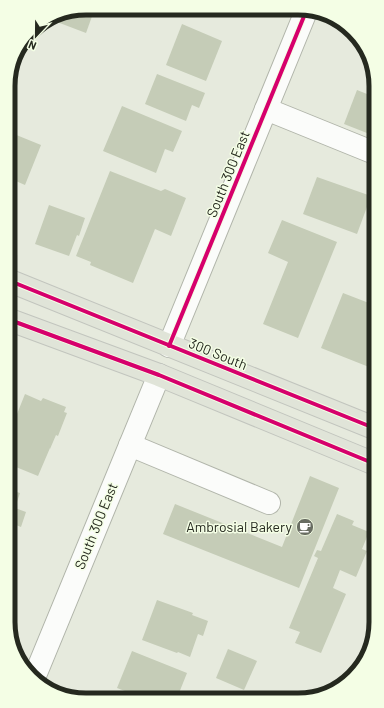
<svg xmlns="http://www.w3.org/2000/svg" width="384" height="708" font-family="Barlow,sans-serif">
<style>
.building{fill:#c5ccb7}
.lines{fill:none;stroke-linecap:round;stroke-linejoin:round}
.minor-casing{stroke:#b1b5aa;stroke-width:24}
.major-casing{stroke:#c2c5be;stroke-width:24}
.minor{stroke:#fbfcfa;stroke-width:22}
.major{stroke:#e0e4d8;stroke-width:22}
.cycleway-casing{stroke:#f4fee5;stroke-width:6}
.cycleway{stroke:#d6006c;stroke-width:4}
.labels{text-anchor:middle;stroke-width:3;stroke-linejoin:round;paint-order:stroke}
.street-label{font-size:14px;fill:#25291f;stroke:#f4fee5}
.poi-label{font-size:14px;fill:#25291f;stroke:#f4fee5;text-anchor:end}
.rim{fill:none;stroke:#25291f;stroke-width:5}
</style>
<rect width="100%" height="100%" fill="#e6eadd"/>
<!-- building -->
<g class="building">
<path d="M86,8H95L86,33L57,22L58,19Z"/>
<path d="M216,9H227L225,13Z"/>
<path d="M182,24L222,41L206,81L166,65Z"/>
<path d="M157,74L205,93L199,108L192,105L186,121L145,104Z"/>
<path d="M357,90L372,96V135L344,124Z"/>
<path d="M122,106L182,131L173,152L165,149L156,173L103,151Z"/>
<path d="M9,132L41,145L25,185L9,178Z"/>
<path d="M110,171L161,191L165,189L186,198L171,236L155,229L133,283L90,265L91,262L76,256Z"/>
<path d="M317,177L371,196L357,234L303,214Z"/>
<path d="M49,205L85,218L79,236L77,235L69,256L35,244Z"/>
<path d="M282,220L337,242L298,338L263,324L288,262L268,253Z"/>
<path d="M343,293L374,305V369L321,348Z"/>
<path d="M25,394L41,401L43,398L66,407L64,412L67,413L58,436L56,435L50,449V448L38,476L11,465V429Z"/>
<path d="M310,476L339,488L299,588L163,534L175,504L282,547Z"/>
<path d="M11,490L20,493L15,508L26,512L21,527L11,523Z"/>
<path d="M337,514L354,521L352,525L369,532L362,549L367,551L356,577L340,570L333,588L346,594L321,653L295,643L300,632L289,628L318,558L314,556L317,550L321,551Z"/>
<path d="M157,600L193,613L192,615L208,621L203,636L198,634L190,657L178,652L177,653L142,640Z"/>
<path d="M228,649L257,661L244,690L216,678Z"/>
<path d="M132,651L187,673L177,698H143L117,688Z"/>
<path d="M357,661L362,663L360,670L350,676Z"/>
</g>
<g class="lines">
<defs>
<g id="minor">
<path d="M266,109L372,152"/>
<path d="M169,346L307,9"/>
<path d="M130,445L269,503"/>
<path d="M34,678L159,375"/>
</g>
<g id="major">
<path d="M10,281L374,428"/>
<path d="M10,320L159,375L375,464"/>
</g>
</defs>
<!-- minor casing -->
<use href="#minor" class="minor-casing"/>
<!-- major casing -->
<use href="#major" class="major-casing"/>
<!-- minor -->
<use href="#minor" class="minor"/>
<!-- major -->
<use href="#major" class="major"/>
<defs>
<g id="cycleway">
<path d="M10,281L374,428"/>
<path d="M10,320L159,375L375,464"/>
<path d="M169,346L307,9"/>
</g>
</defs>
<!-- cycleway casing -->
<use href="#cycleway" class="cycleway-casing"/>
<!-- cycleway -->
<use href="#cycleway" class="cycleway"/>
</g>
<!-- icons -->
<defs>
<symbol id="cafe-disc" viewBox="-11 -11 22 22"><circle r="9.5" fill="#696d62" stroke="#f4fee5"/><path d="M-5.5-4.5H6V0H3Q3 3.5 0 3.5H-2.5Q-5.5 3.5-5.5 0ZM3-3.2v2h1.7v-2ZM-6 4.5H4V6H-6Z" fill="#fff"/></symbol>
</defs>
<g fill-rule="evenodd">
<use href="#cafe-disc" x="295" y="517" width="20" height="20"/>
</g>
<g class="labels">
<!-- street labels -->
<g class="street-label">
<text transform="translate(228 174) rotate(-68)" y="5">South 300 East</text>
<text transform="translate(218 354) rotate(22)" y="5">300 South</text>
<text transform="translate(96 526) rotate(-68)" y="5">South 300 East</text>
</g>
<!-- poi labels -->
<g class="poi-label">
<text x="292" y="532">Ambrosial Bakery</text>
</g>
</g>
<!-- crop -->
<path d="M0 0H384V708H0ZM86 15H298A71 71 0 0 1 369 86V622A71 71 0 0 1 298 693H86A71 71 0 0 1 15 622V86A71 71 0 0 1 86 15Z" fill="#f4fee5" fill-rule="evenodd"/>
<path class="rim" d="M86 15H298A71 71 0 0 1 369 86V622A71 71 0 0 1 298 693H86A71 71 0 0 1 15 622V86A71 71 0 0 1 86 15Z"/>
<!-- north arrow -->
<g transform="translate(36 36) rotate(202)" stroke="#f4fee5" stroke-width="3" paint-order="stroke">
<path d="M0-3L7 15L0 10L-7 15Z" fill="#25291f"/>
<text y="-6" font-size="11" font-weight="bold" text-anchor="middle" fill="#25291f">N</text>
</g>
</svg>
